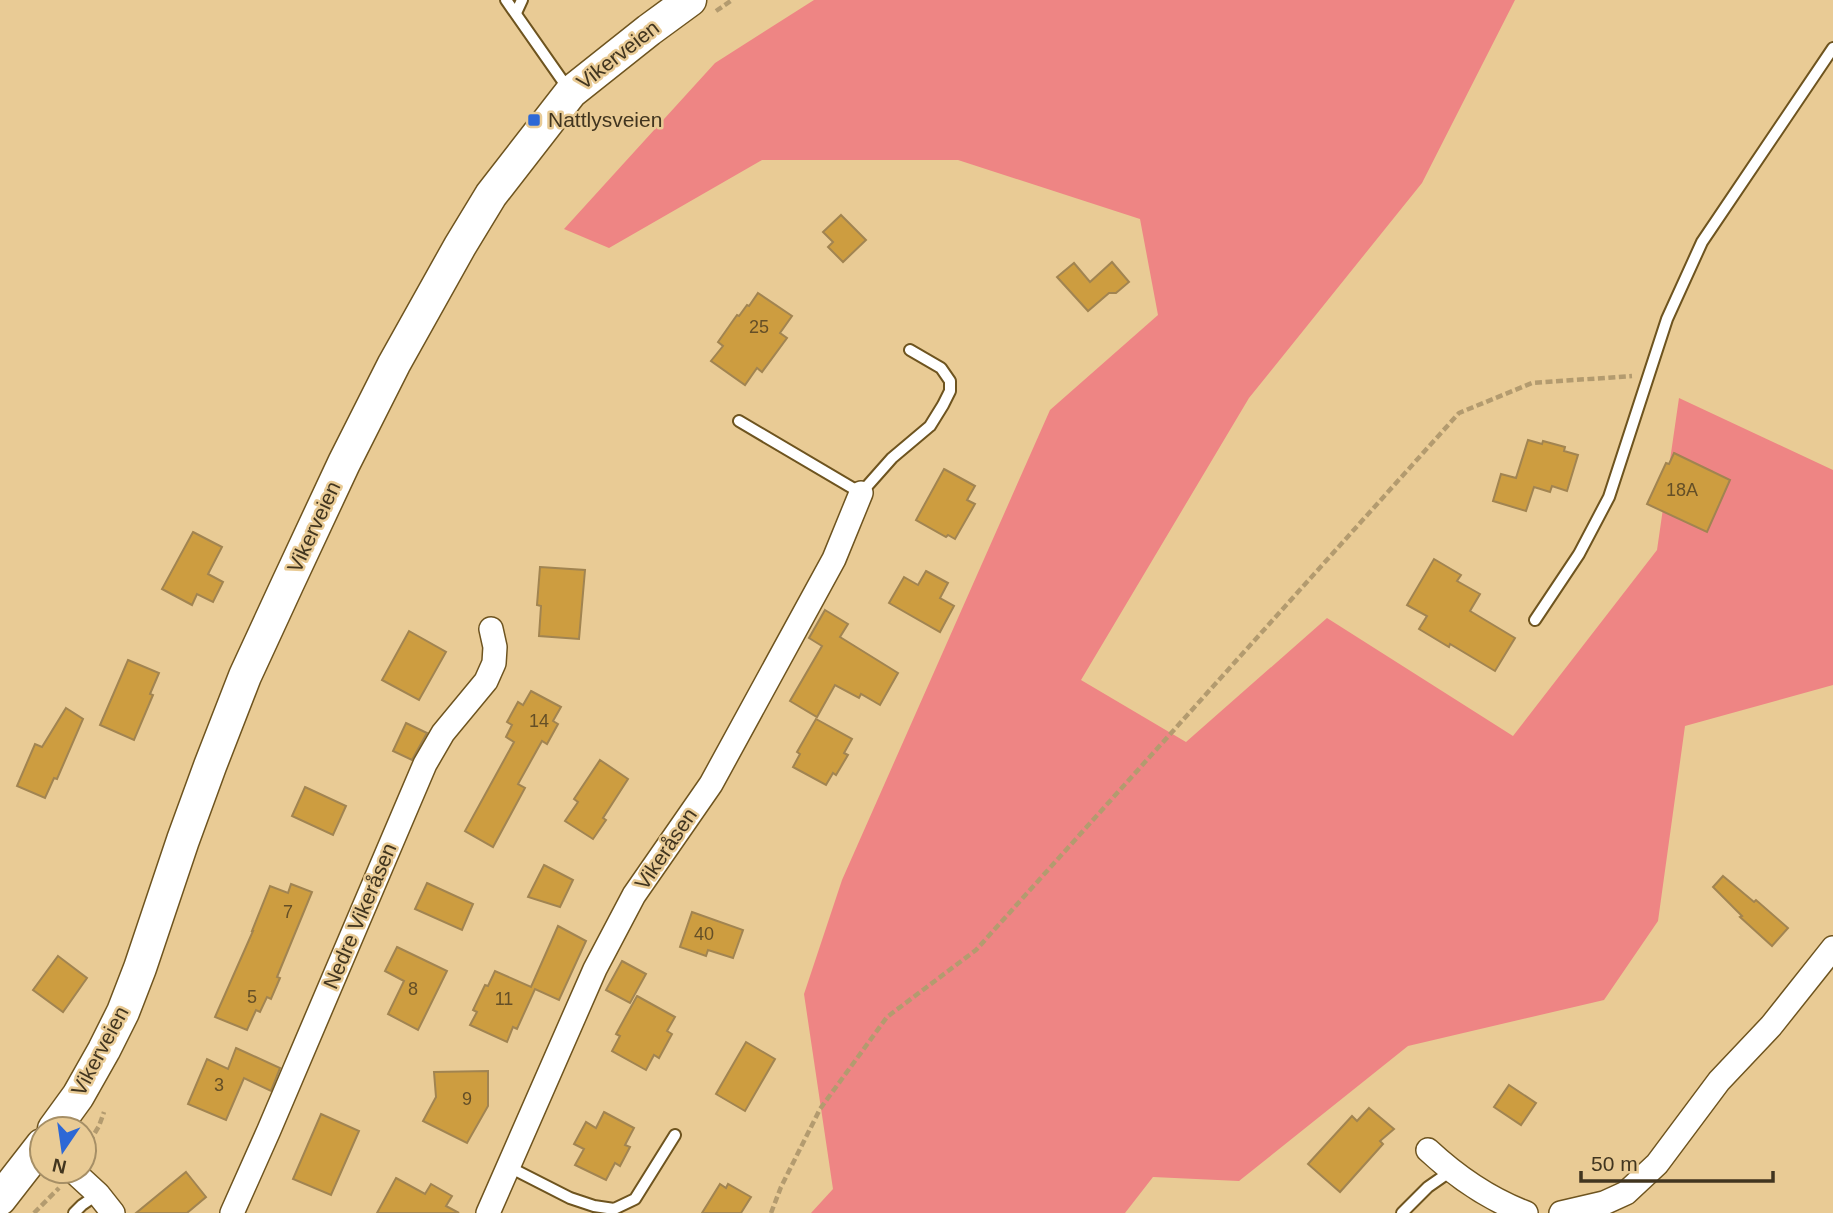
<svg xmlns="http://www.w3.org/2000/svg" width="1833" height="1213" font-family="Helvetica,sans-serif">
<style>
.green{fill:#ee8584}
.building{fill:#cd9d40;stroke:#a18451;stroke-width:2}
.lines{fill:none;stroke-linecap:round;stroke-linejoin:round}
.service-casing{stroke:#6e541f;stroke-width:14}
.minor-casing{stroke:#6e541f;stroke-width:26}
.secondary-casing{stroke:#6e541f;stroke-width:35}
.path{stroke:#b39b6f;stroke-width:4.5;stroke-dasharray:7 3.5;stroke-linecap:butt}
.service{stroke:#fff;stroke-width:10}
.minor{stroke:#fff;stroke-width:23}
.secondary{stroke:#fff;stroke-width:32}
.poi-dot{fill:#2d68d6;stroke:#e9cb95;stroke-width:2.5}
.labels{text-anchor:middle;stroke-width:5;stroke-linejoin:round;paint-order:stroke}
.number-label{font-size:18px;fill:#644f27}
.street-label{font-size:21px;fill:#41351f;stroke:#e9cb95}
.poi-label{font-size:21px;fill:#41351f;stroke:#e9cb95;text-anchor:start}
</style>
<rect width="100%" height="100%" fill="#e9cb95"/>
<!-- green -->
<path class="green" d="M814,0H1515L1422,183L1249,398L1081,680L1186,742L1327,618L1513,736L1657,550L1679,398L1833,470V685L1685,726L1658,921L1604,1000L1408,1046L1239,1181L1153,1177L1125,1213H811L833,1189L804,994L842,880L1050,410L1158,315L1140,219L958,160H762L609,248L564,229L715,63Z"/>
<!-- building -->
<g class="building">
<path d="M841,215L866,240L843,262L828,247L833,242L823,232Z"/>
<path d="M1112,262L1129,282L1116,293H1109L1088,311L1057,277L1074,263L1090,282Z"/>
<path d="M758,293L792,316L780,333L787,338L762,372L757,368L745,385L711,361L723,346L718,342L737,315L739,316L747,305L749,306Z"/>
<path d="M1528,440L1542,444L1543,441L1565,447L1564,451L1578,455L1567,491L1552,486L1550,492L1534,487L1526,511L1493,501L1501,474L1516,478Z"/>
<path d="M1674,453L1730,480L1707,532L1647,504L1666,463L1669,464Z"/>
<path d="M944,469L975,486L967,500L975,504L955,539L948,535L946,537L916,520Z"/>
<path d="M193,532L222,547L208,574L223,582L213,602L197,594L192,605L162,589Z"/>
<path d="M1434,559L1461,575L1457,581L1480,594L1470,611L1515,638L1495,671L1450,644L1449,647L1419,629L1427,616L1407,605Z"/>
<path d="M540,567L585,570L579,639L539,636L541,606L537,605Z"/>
<path d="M926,571L948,583L940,598L954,606L940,632L889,603L904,577L918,585Z"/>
<path d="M825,610L848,624L840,637L898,673L880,705L861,694L859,698L835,685L817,717L790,701L822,646L809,638Z"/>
<path d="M409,631L446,652L419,700L382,680Z"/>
<path d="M128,660L159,673L150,694L153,695L134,740L100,725Z"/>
<path d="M531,691L561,707L553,721L558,724L547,744L542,741L518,784L525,788L493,847L465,831L514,742L506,737L512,725L507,722L518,702L523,705Z"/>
<path d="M66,708L83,719L57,779L54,778L45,798L17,786L35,744L42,747Z"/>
<path d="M816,719L852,739L844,753L848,755L836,775L833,773L826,785L793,767L800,754L797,752Z"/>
<path d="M406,723L427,733L412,760L393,751Z"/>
<path d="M600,760L628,779L603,818L606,820L593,839L565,821L578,802L574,799Z"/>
<path d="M305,787L346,806L333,835L292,816Z"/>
<path d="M544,865L573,880L560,907L528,897Z"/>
<path d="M1723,876L1754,902L1756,900L1788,928L1772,946L1740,917L1742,916L1713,887Z"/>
<path d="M427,883L473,904L462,930L415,909Z"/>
<path d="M291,884L312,892L277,977L280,978L271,999L267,997L260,1012L256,1010L247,1030L215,1017L253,931H252L270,886L288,893Z"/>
<path d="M692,912L743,930L733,958L708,950L706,956L680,947Z"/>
<path d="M558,926L586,941L559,1000L535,989L517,1029L513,1027L507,1042L470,1025L477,1012L473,1010L485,985L488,986L495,971L531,987Z"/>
<path d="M397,947L447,971L418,1030L388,1014L404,981L385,971Z"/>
<path d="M58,956L87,978L63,1012L33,990Z"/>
<path d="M622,961L646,974L630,1003L606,990Z"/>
<path d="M637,996L675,1017L667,1031L672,1034L659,1058L654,1055L646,1070L612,1051L620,1036L616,1034Z"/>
<path d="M746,1042L775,1059L745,1111L716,1094Z"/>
<path d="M236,1048L280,1068L271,1091L244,1078L226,1120L188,1104L207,1059L228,1069Z"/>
<path d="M488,1071V1106L467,1143L423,1121L436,1097L434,1072Z"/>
<path d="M1509,1085L1536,1103L1521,1125L1494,1107Z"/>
<path d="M1369,1108L1394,1129L1380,1141L1383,1144L1340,1192L1308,1164L1352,1116L1357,1121Z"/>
<path d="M604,1112L634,1128L625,1145L630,1147L620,1166L615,1163L606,1180L575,1165L584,1149L574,1144L586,1122L596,1128Z"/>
<path d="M321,1114L359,1131L331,1195L293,1179Z"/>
<path d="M186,1172L206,1197L187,1213H136Z"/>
<path d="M396,1178L425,1194L431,1184L452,1196L446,1206L459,1213H377Z"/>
<path d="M720,1184L726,1188L728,1184L751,1197L741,1213H702Z"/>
</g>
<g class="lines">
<defs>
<g id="service">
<path d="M506,0L569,90"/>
<path d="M516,13L522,0"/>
<path d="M739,421L861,493L892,458L930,426L943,405L950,391V381L941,368L910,350"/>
<path d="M1535,620L1579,554L1609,497L1667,319L1702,242L1833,48"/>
<path d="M509,1167L570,1198L594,1206L614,1209L635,1199L675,1135"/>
<path d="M74,1213L82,1205L98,1194"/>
<path d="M1402,1213L1428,1187L1451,1171"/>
</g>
<g id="minor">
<path d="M1428,1150C1457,1177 1489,1199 1526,1213"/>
<path d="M73,1171L98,1194L113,1213"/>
<path d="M232,1213L269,1130L425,764L443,733L486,681L494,663L495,647L491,629"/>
<path d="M488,1213L595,969L634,895L711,784L834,559L861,493"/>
<path d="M1561,1213L1604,1203L1626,1193L1657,1164L1719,1081L1771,1026L1833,948"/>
</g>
<g id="secondary">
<path d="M54,1129L78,1096L104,1050L123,1012L140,968L183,840L210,766L245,676L287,585L344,463L394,364L460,246L491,195L571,92L649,30L690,0"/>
<path d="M0,1199L42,1145"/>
</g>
</defs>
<!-- service casing -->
<use href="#service" class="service-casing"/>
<!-- minor casing -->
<use href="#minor" class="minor-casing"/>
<!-- secondary casing -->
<use href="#secondary" class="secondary-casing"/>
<!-- path -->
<g class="path">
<path d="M716,11L732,0"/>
<path d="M84,1151L99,1126L104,1112"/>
<path d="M34,1213L59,1188"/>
<path d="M771,1213L781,1187L820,1109L887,1017L976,950L1459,413L1532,383L1632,376"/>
</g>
<!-- service -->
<use href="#service" class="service"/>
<!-- minor -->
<use href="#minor" class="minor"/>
<!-- secondary -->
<use href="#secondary" class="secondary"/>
</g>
<!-- markers -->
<rect class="poi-dot" x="527" y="113" width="14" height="14" rx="3.5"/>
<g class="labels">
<!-- number labels -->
<g class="number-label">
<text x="759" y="333">25</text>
<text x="1682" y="496">18A</text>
<text x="539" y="727">14</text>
<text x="288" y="918">7</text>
<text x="704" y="940">40</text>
<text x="413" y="995">8</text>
<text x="252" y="1003">5</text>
<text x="504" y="1005">11</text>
<text x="219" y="1091">3</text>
<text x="467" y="1105">9</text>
</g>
<!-- street labels -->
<g class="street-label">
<text transform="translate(618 55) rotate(-38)" y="7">Vikerveien</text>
<text transform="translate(314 527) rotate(-65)" y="7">Vikerveien</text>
<text transform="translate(666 849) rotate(-56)" y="7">Vikeråsen</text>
<text transform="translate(360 916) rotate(-67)" y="7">Nedre Vikeråsen</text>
<text transform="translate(100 1051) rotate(-62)" y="7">Vikerveien</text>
</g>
<!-- poi labels -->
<g class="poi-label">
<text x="548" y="127">Nattlysveien</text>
</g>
</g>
<!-- north arrow -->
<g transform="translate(63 1150) rotate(193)"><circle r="33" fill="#e9cb95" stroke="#a68f66" stroke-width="2"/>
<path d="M0-5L12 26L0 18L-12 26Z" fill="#2d68d6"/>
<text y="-10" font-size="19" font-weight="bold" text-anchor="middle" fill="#41351f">N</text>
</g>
<!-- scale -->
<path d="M1581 1171v10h192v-10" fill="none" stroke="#41351f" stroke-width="3.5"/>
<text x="1591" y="1171" font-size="21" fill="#41351f" stroke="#e9cb95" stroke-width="5" paint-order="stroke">50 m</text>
</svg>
